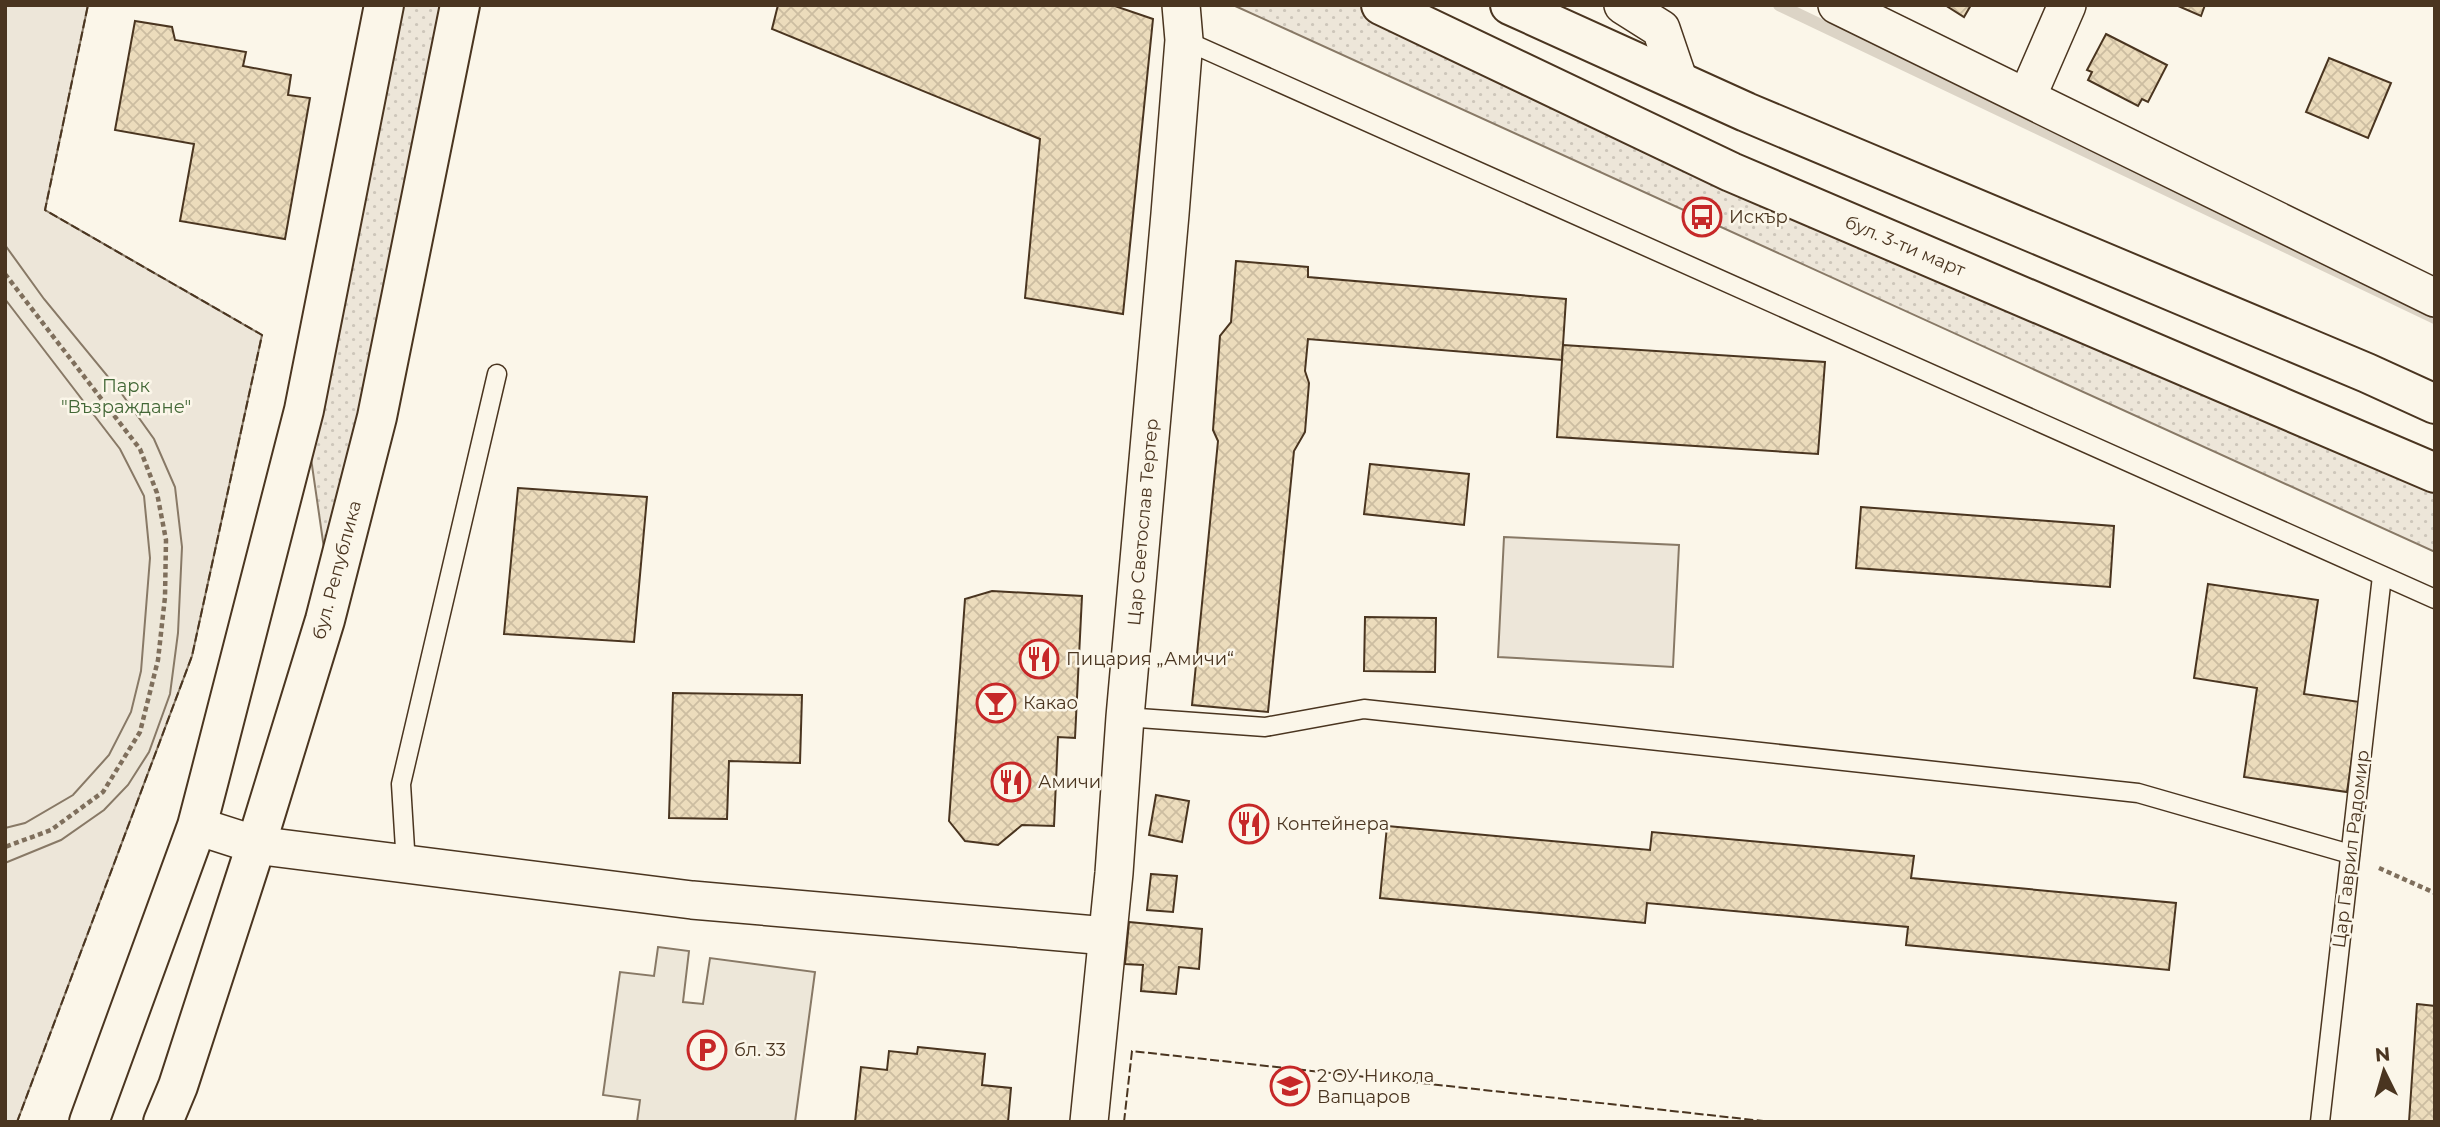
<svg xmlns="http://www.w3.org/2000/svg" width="2440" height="1127" font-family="Montserrat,sans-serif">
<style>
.grass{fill:url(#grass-dots);stroke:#887966;stroke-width:2}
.park{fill:#ede6d9;stroke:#887966;stroke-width:2}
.parking{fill:#ede7d9;stroke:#887966;stroke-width:2}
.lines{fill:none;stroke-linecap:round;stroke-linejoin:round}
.stream{stroke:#dcd4c6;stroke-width:12}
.building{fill:url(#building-cross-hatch);stroke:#4a3520;stroke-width:2}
.lane-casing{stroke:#4a3520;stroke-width:21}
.street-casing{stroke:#4a3520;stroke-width:40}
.secondary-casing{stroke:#4a3520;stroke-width:42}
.path{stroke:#7f6f5c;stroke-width:4.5;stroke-dasharray:5 3.5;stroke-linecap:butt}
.lane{stroke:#fbf6e9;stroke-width:18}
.street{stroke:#fbf6e9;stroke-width:37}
.secondary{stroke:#fbf6e9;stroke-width:38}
.fence{stroke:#4a3520;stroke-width:2;stroke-dasharray:9 3.5;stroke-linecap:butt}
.labels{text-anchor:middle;stroke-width:5;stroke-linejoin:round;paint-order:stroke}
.poi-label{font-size:18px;fill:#4a3520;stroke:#fbf6e9;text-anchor:start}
.street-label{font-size:18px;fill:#4a3520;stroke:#fbf6e9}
.park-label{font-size:18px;fill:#436837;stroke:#fbf6e9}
</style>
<defs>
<pattern id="grass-dots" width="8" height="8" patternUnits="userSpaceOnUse" patternTransform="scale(1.75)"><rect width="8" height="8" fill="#ede6d9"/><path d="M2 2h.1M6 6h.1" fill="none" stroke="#cdc6ba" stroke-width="1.8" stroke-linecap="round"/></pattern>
<pattern id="building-cross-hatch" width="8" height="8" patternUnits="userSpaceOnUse" patternTransform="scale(1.75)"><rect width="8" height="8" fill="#ecdcbc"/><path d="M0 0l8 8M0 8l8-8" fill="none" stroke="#ccbda1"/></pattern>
</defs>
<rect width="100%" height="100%" fill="#fbf6e9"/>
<!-- grass -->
<g class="grass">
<path d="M384,5H460L328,576L304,410Z"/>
<path d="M1233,5H1381L2435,473V552Z"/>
</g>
<!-- park -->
<g class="park">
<path d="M5,5H88L45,210L262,335L192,656L17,1122H5Z"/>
<path d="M1504,537L1679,545L1673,667L1498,657Z"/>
</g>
<!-- parking -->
<g class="parking">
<path d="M5,245L44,299L119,390L154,439L175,487L182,547L178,633L170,694L149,752L128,785L104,810L61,840L5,863V828L25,823L73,795L109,755L131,712L141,671L150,558L144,496L120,449L5,299Z"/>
<path d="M658,947L689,951L683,1002L703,1004L710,958L815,972L795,1122H637L640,1100L603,1095L620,972L654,976Z"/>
</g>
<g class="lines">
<!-- stream -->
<path class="stream" d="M1779,5L2435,318"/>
</g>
<!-- building -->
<g class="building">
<path d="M778,5H1112L1153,19L1123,314L1025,298L1040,139L772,29Z"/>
<path d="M1945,5H1971L1964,17Z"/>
<path d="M2176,5H2205L2201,16Z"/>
<path d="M135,21L172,27L175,40L246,52L243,66L291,75L288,95L310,98L285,239L180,221L194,144L115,130Z"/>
<path d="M2106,34L2167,65L2148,102L2142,99L2138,106L2088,80L2092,72L2087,70Z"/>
<path d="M2329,58L2391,83L2368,138L2306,112Z"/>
<path d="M1236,261L1308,267V277L1566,299L1562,360L1308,339L1305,371L1309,383L1305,432L1294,451L1268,712L1192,705L1218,441L1213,430L1220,336L1231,322Z"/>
<path d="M1563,345L1825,362L1818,454L1557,437Z"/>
<path d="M1370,464L1469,474L1464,525L1364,514Z"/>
<path d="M518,488L647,497L634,642L504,634Z"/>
<path d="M1861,507L2114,526L2110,587L1856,568Z"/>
<path d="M2208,584L2318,600L2304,694L2360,702L2347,792L2244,777L2257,688L2194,678Z"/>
<path d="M992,591L1082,596L1075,738L1058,737L1054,826L1022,825L998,845L965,841L949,821L965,599Z"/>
<path d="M1365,617L1436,618L1435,672L1364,671Z"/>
<path d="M673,693L802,695L800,763L729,761L727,819L669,818Z"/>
<path d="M1156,795L1189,801L1182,842L1149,835Z"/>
<path d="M1387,826L1650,850L1652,832L1914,856L1911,878L2176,903L2169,970L1906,945L1908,927L1647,903L1645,923L1380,898Z"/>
<path d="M1151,874L1177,876L1173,912L1147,910Z"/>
<path d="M1129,922L1202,929L1199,969L1179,967L1176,994L1141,991L1143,965L1125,964Z"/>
<path d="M2417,1004L2435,1006V1122H2409Z"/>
<path d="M918,1047L985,1054L982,1085L1011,1088L1008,1122H855L861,1067L887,1070L889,1051L917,1054Z"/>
</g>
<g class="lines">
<defs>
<g id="lane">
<path d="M1184,40L2435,599"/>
<path d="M1125,717L1265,727L1364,709L2138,793L2350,854"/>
<path d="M406,865L401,784L497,374"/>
<path d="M2320,1122L2382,576"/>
</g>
<g id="street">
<path d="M1623,5L1661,29L1679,82"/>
<path d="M1837,5L2435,298"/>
<path d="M2027,97L2067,5"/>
<path d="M197,826L256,845L692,900L1107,936"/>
<path d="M1089,1122L1114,873L1125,717L1170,214L1184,40L1181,5"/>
</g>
<g id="secondary">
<path d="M1381,5L1731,172L2435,473"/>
<path d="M1510,5L1746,112L2367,373L2435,404"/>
<path d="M89,1122L197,826L210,776L304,410L384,5"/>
<path d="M163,1122L178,1086L256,845L325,620L377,417L460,5"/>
</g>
</defs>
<!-- lane casing -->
<use href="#lane" class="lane-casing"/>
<!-- street casing -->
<use href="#street" class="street-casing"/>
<!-- secondary casing -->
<use href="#secondary" class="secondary-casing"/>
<!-- path -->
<g class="path">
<path d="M5,274L140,449L157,493L166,540L165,597L158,660L140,732L103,792L51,830L5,847"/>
<path d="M2379,868L2435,893"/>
</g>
<!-- lane -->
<use href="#lane" class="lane"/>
<!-- street -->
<use href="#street" class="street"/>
<!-- secondary -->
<use href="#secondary" class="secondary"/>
<!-- fence -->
<g class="fence">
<path d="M17,1122L192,656L262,335L45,210L88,5"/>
<path d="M1124,1122L1132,1051L1772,1122"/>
</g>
</g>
<!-- icons -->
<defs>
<symbol id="bus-ring" viewBox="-11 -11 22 22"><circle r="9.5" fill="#fbf6e9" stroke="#c62828" stroke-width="1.5"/><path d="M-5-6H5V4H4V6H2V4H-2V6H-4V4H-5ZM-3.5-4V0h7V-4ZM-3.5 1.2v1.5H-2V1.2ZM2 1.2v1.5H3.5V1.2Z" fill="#c62828"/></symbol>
<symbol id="restaurant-ring" viewBox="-11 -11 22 22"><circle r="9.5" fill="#fbf6e9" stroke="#c62828" stroke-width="1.5"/><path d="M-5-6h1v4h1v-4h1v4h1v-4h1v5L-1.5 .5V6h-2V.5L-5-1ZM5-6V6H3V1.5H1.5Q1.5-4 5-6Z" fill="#c62828"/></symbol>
<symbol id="bar-ring" viewBox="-11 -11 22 22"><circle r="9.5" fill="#fbf6e9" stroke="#c62828" stroke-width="1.5"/><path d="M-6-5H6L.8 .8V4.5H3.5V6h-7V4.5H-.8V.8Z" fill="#c62828"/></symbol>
<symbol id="parking-ring" viewBox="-11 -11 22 22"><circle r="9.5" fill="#fbf6e9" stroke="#c62828" stroke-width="1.5"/><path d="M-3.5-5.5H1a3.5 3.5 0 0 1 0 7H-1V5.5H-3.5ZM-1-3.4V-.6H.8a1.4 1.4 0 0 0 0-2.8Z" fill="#c62828"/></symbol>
<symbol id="school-ring" viewBox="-11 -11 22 22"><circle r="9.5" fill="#fbf6e9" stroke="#c62828" stroke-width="1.5"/><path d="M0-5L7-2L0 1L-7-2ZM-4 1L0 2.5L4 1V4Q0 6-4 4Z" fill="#c62828"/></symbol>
</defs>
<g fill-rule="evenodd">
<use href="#bus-ring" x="1680" y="195" width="44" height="44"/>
<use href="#restaurant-ring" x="1017" y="637" width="44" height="44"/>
<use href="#bar-ring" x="974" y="681" width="44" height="44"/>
<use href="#restaurant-ring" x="989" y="760" width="44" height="44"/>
<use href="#restaurant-ring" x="1227" y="802" width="44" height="44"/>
<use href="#parking-ring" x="685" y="1028" width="44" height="44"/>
<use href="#school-ring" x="1268" y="1064" width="44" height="44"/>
</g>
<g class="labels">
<!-- poi labels -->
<g class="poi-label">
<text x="1729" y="223">Искър</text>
<text x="1066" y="665">Пицария „Амичи“</text>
<text x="1023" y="709">Какао</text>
<text x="1038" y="788">Амичи</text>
<text x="1276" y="830">Контейнера</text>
<text x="734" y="1056">бл. 33</text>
<text x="1317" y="1082">2 ОУ Никола<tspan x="1317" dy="21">Вапцаров</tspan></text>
</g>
<!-- street labels -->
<g class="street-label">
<text transform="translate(1905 246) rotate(23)" y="6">бул. 3-ти март</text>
<text transform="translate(1143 522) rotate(-85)" y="6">Цар Светослав Тертер</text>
<text transform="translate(337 570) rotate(-75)" y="6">бул. Република</text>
<text transform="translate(2351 849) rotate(-83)" y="6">Цар Гаврил Радомир</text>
</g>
<!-- park labels -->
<g class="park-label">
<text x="126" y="392">Парк<tspan x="126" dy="21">"Възраждане"</tspan></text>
</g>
</g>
<!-- border -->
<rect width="2440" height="1127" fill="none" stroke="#4a3520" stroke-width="14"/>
<!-- north arrow -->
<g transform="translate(2384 1071) rotate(355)" stroke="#fbf6e9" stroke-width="5" paint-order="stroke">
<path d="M0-5L12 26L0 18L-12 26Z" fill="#4a3520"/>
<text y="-10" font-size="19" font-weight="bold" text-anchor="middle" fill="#4a3520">N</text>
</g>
</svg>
